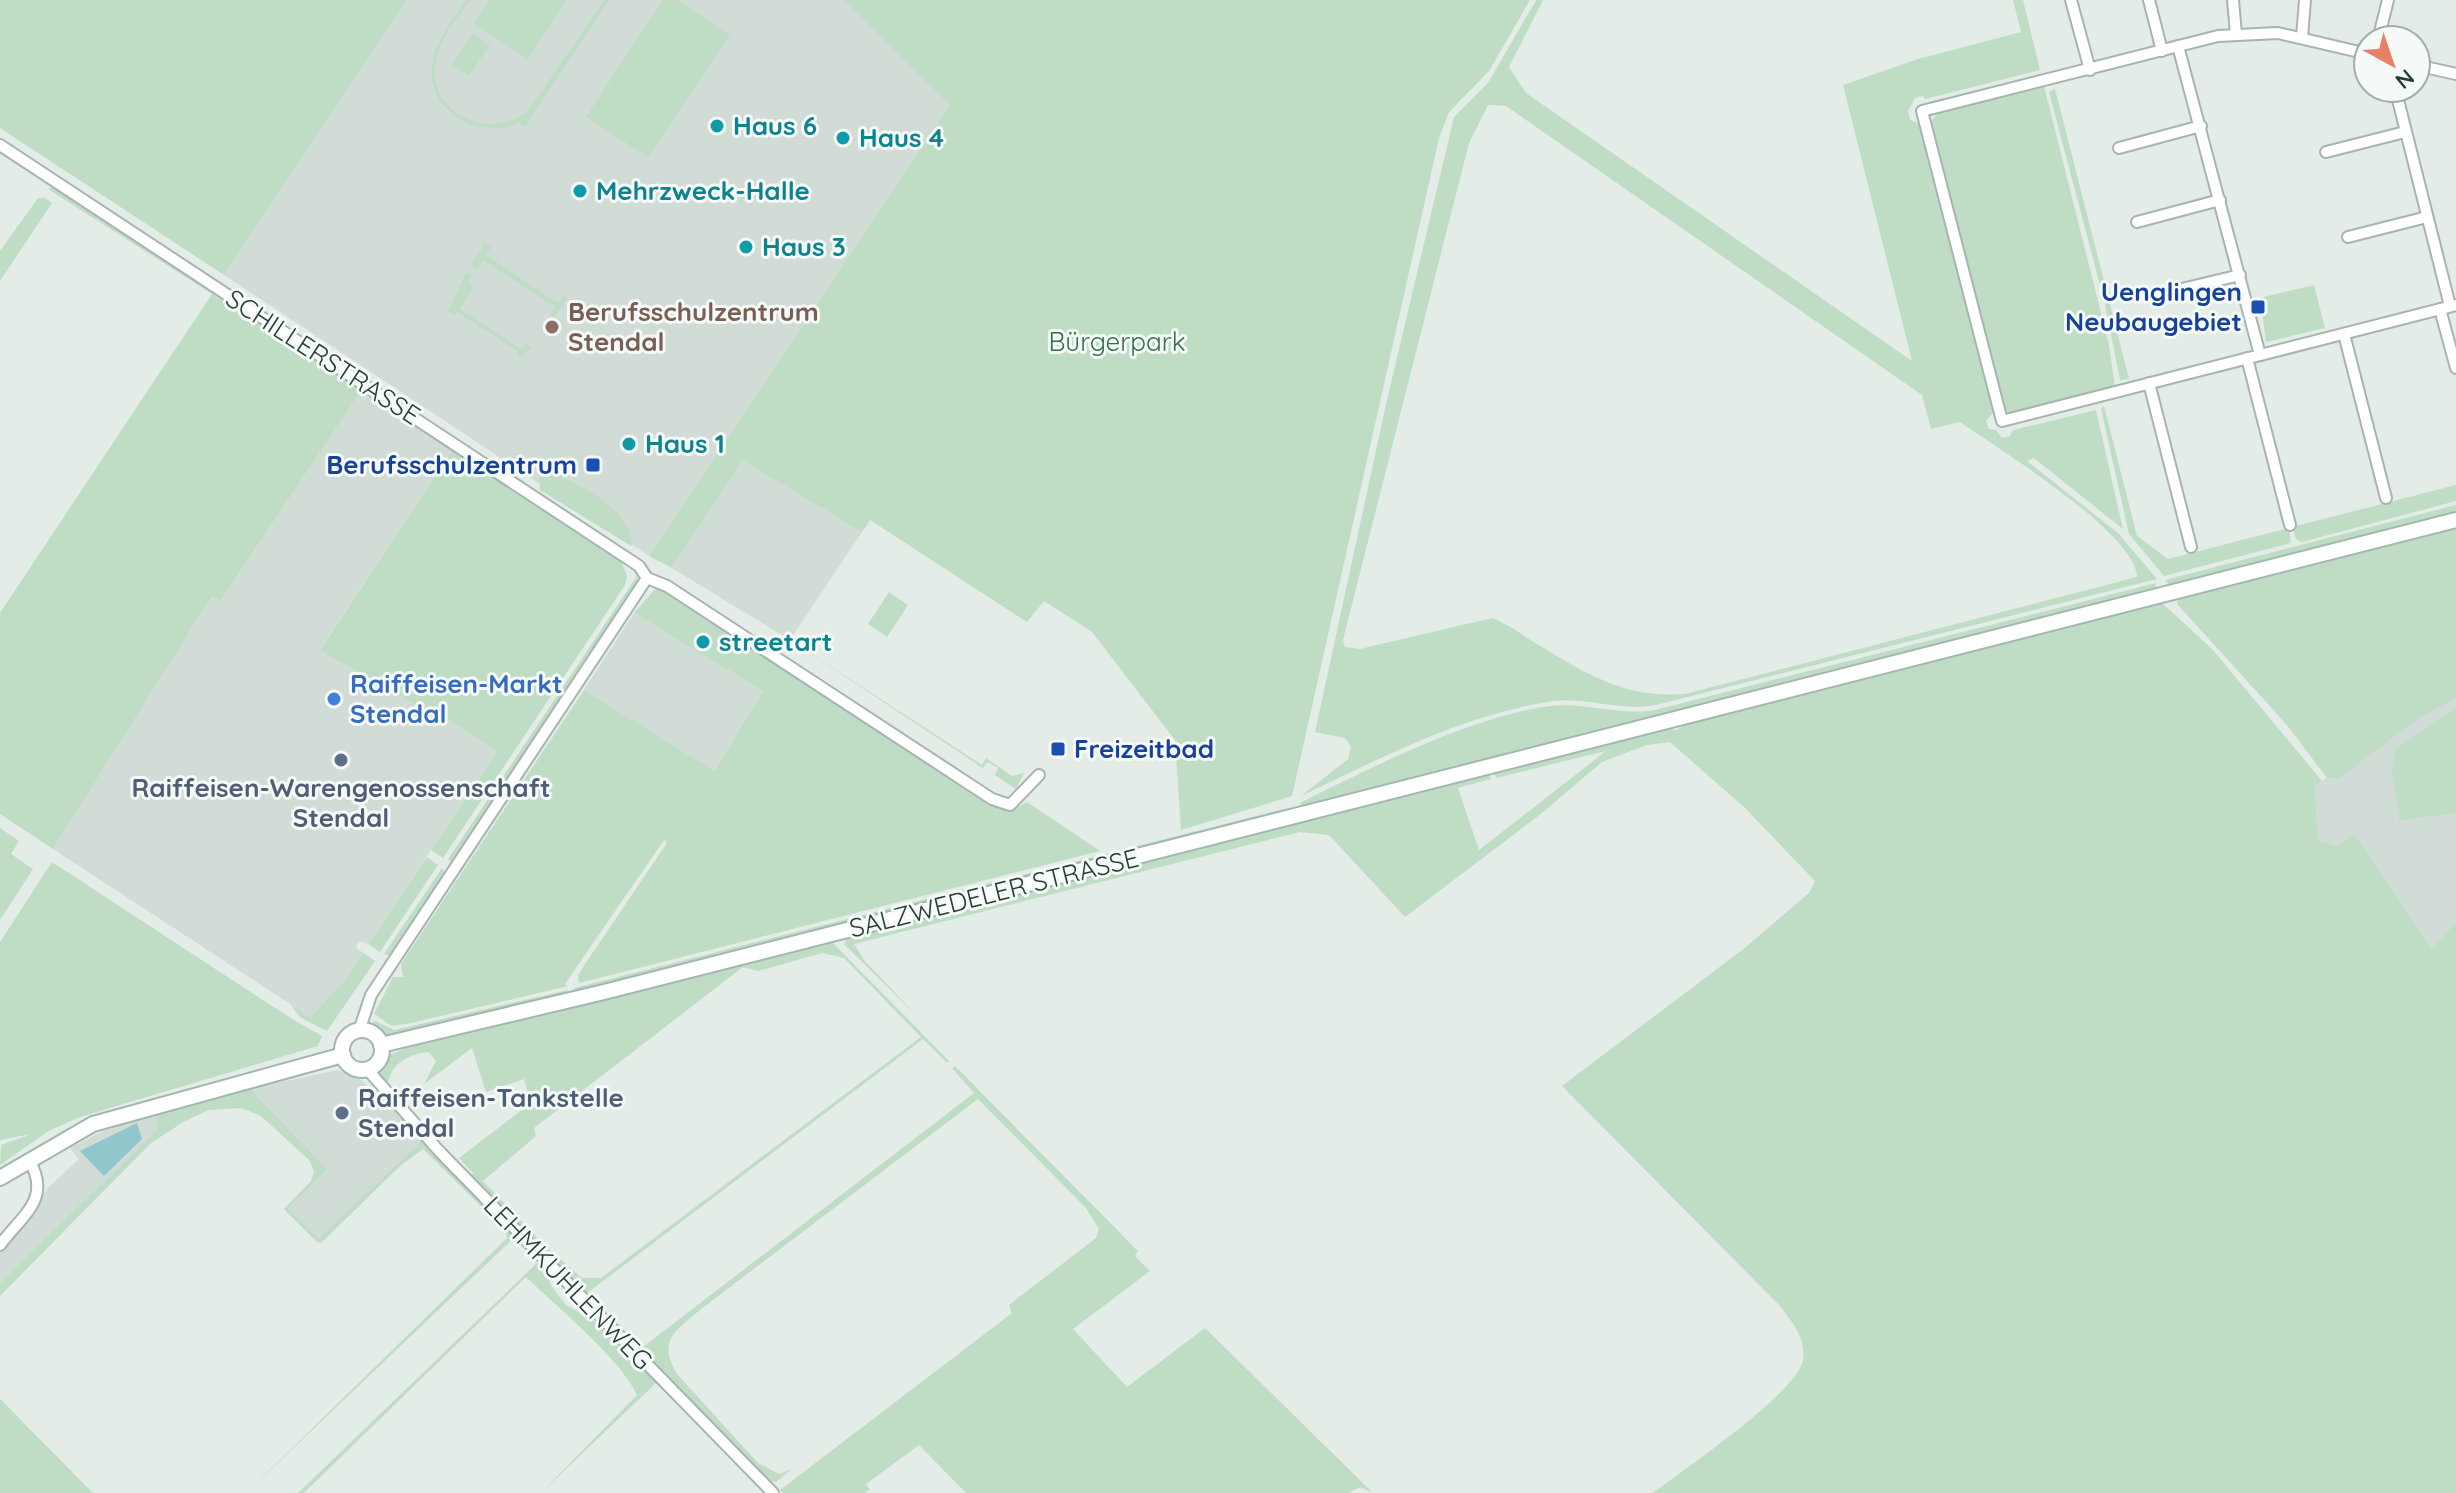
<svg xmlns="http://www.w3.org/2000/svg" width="2456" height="1493" font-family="Quicksand,sans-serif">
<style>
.built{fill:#d2dcd7}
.green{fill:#bfdcc5;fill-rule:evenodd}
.water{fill:#91c6cd}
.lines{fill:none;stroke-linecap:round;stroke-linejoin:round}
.street-casing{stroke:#a7b4af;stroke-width:14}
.secondary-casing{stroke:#a3b7af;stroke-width:18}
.street{stroke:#fff;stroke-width:10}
.secondary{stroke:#fff;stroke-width:14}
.culture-dot{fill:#0f9aa8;stroke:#f5f9f7;stroke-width:3}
.transit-dot{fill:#1a4fb4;stroke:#f5f9f7;stroke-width:3}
.education-dot{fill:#8d6e63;stroke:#f5f9f7;stroke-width:3}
.shop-dot{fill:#3f7fe0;stroke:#f5f9f7;stroke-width:3}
.service-dot{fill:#5c6f8a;stroke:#f5f9f7;stroke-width:3}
.labels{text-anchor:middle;stroke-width:6;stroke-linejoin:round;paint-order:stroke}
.culture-label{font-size:26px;font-weight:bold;fill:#0d838f;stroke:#f5f9f7;text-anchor:start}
.transit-label{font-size:26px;font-weight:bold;fill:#164399;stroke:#f5f9f7;text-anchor:end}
.education-label{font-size:26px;font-weight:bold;fill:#785e54;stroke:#f5f9f7;text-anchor:start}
.park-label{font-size:26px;fill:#327047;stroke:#f5f9f7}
.street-label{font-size:26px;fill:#253d35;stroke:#f5f9f7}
.shop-label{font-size:26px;font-weight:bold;fill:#366cbe;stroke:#f5f9f7;text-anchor:start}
.service-label{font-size:26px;font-weight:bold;fill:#4e5e75;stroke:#f5f9f7}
</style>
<rect width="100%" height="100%" fill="#e4ece8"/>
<!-- built -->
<g class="built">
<path d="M407,0H843L951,104L649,556L224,275Z"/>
<path d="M361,391L452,451L320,649L426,711L441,715L497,752L368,944L360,941L356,946L362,954L341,985L310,1017L53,849L212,596L222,600Z"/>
<path d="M743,461L862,532L790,640L672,568Z"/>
<path d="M634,613L763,691L713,772L584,690Z"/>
<path d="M2456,694V922L2396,992L2274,814L2417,715Z"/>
<path d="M338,1070L360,1079L368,1087L371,1085L423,1139L319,1240L288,1208L328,1169L256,1096L253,1088Z"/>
<path d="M154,1116L158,1130L0,1283V1253L48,1188L79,1159L70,1148L99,1133Z"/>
</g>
<!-- green -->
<g class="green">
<path d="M0,0H407L224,275L0,128Z"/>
<path d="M466,0H470C458,18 440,38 436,60C426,115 490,142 529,110L604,0H609L525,127L519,123C476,141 423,110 433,60C437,38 454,18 466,0Z"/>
<path d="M489,0H567L528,59L474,23Z"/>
<path d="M663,0H678L730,34L648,157L586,117Z"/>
<path d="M843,0H1530L1489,71L1449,112L1439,138L1292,796L1181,830L1175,740L1092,632L1044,601L1027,622L870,520L862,532L743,461L672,568L649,556L950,105Z"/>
<path d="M1536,0H1543L1509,67L1526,93L1912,361L1843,85L1918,59L2021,32L2013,0H2023L2040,70L1925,99L1923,96L1915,98L1908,111L1910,120L1921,124L1995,410L1986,421L1989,429L1996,430L2002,438L2010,436L2013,430L2096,410L2123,529L2034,458L2027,461L2118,533L2157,579L1656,705C1622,712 1587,697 1553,701C1464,714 1381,758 1301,796L1348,759L1351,746L1345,738L1315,732L1387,400L1454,117L1488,83ZM1488,105L1506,106L1922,395L1931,429L1960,422C1997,448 2137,534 2137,577L1685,694C1625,699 1585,673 1535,643C1521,634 1508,624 1492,618L1360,649L1345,647L1343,640L1469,143Z"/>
<path d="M473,33L490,45L469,76L452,65Z"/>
<path d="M2044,86L2109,345L2115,387L2010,414L2003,406L1931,122L1938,113Z"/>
<path d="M2055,89L2129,379L2120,380L2105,304L2049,92Z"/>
<path d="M53,186L361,391L221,601L212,596L53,849L0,814V613L212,294L48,189Z"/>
<path d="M38,198H45L52,203L0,281V251Z"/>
<path d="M485,243L491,247L486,255L558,303L563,296L567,298L554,317L550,315L555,307L483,260L477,269L471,265Z"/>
<path d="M467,271L472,275L468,283L474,287L460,309L522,350L527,343L532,349L520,357L516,350L457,312L455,315L448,311Z"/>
<path d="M2314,285L2325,328L2266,342L2261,303L2255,299Z"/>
<path d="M2104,406L2137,536L2168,559L2289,528L2291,543L2164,576L2129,534L2101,409Z"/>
<path d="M452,451L621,561L627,576L625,585L443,858L431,850L497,752L441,715L426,711L320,650Z"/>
<path d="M549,472C575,481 635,511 631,546L540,490V477Z"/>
<path d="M2456,485V501L2302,542L2296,539L2292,527Z"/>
<path d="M2456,505V514L2172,587L2165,580Z"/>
<path d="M2456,526V698L2420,717L2339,778H2327L2287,725L2177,604L2178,596Z"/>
<path d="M637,576L638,585L451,862L448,859Z"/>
<path d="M2156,583L2155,591L1303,809L1300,803C1370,768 1474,715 1551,706C1586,702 1620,716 1655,710Z"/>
<path d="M656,588L667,591L996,807L1012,810L1027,802L1100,851L579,983L578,976L585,964L667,843L664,840L565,984L568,986L411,1023L392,1026L374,1014L393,977H403L401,964L584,690L714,771L763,691L634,613Z"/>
<path d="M889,592L908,605L887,637L868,624Z"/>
<path d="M2161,602L2213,650L2322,781L2315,786L2317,840L2336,847L2354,834L2432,949L2456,922V1493H1653C1683,1470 1798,1392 1803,1360C1806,1337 1792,1322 1779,1305L1562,1086L1746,947L1809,893L1815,881L1745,808L1670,742L1647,745L1602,762L1542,813L1405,917L1329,835L1300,832L854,944L864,960L918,1017L844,944L847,937L1489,772L1491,779L1458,788L1479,850L1606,751L1496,778L1494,771L1664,728L1677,730L1690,721Z"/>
<path d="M790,640L982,765L986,758L1012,776L1024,773L1016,789L995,775L998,768L988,762L983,768Z"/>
<path d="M2456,708V813L2400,820L2392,771L2395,749Z"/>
<path d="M1288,808L1285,814L574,992V988Z"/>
<path d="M0,828L19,841L11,854L33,869L0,920Z"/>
<path d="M427,857L438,865L380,952L368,944Z"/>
<path d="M52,862L292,1019L322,1036L318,1046L83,1116L50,1130L0,1165L1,1145L31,1134L0,1140V942Z"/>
<path d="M442,868L446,874L391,956L384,954Z"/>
<path d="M831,941L950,1062H946L923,1039L586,1294L471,1177L473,1173L459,1158L531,1103L524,1079L486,1092L472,1048L424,1084L436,1061L429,1052C407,1054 388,1065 388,1088L378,1076L387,1056L426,1040ZM822,953L844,958L921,1037L601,1278H582L543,1244L483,1181L536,1136L534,1128L743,967L758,971Z"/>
<path d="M359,950L375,961L327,1031L300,1017L291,1005L310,1017L341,985L362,954Z"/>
<path d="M568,990L567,995L389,1035L377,1031L373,1020L394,1030Z"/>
<path d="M955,1066L1138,1251L1135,1256L1150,1271L1073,1329L1127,1387L1205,1328L1373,1493L1360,1487L1349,1493H966L919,1445L866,1484L870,1490L865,1493H783L780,1490L1012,1313L1009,1305L1096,1238L1099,1229L1086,1208L978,1099L701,1309C675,1332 657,1339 677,1374L758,1463L779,1474L792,1469L776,1482L765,1480L639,1350L974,1093L952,1068Z"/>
<path d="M253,1088L256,1096L328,1169L288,1208L319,1239L423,1139L516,1236L246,1493L507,1238L506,1231L423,1149L400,1166L321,1243L317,1242L284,1209L311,1181L314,1171L309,1160L261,1116L241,1108L209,1110L185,1121L151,1143L0,1296V1283L158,1129L154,1116L99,1133L150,1115Z"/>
<path d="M540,1260L548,1268L550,1284L566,1305L605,1327L768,1493L656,1383L541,1493L637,1395C621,1359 556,1306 526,1277L304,1493H298Z"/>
<path d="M0,1399L93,1493H0Z"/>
</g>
<!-- water -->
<path class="water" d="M137,1123L142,1139L104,1176L80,1151Z"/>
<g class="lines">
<defs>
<g id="street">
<path d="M2071,0L2090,70"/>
<path d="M2149,0L2162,51"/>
<path d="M2233,0L2236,34"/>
<path d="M2302,38L2305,0"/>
<path d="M2378,40L2388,0"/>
<path d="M2178,46L2260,355"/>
<path d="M2368,54L2278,33L2218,36L1922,111L2002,421L2456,305"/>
<path d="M2416,65L2456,74"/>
<path d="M2395,88L2450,306"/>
<path d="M0,145L639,566L647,578L667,586L992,799L1010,805L1039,775"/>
<path d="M2119,148L2201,126"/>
<path d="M2326,152L2405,132"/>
<path d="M2137,222L2220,200"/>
<path d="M2348,237L2427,217"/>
<path d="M2157,295L2240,275"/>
<path d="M2440,309L2456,368"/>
<path d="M2344,334L2386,498"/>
<path d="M2247,358L2290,525"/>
<path d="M2149,383L2191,547"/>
<path d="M359,1031L371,995L647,578"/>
<path d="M367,1069L439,1151L773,1493"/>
<path d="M0,1245C23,1214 52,1199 29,1160"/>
</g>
<g id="secondary">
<circle cx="362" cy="1050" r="20"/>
<path d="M381,1045L604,992L2456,520"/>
<path d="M0,1178L93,1124L343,1055"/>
</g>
</defs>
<!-- street casing -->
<use href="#street" class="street-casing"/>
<!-- secondary casing -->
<use href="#secondary" class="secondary-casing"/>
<!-- street -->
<use href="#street" class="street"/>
<!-- secondary -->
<use href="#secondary" class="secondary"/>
</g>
<!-- markers -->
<g class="culture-dot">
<circle cx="717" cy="126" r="8"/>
<circle cx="843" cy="138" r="8"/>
<circle cx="580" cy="191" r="8"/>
<circle cx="746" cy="247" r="8"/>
<circle cx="629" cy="444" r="8"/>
<circle cx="703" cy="642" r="8"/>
</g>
<g class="transit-dot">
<rect x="2250" y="299" width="16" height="16" rx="4"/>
<rect x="585" y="457" width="16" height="16" rx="4"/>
<rect x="1050" y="741" width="16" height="16" rx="4"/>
</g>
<circle class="education-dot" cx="552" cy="327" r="8"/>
<circle class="shop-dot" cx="334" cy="699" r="8"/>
<g class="service-dot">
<circle cx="341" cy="760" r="8"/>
<circle cx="342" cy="1113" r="8"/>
</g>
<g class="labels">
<!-- culture labels -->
<g class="culture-label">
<text x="733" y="135">Haus 6</text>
<text x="859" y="147">Haus 4</text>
<text x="596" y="200">Mehrzweck-Halle</text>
<text x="762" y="256">Haus 3</text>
<text x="645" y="453">Haus 1</text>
<text x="719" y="651">streetart</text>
</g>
<!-- transit labels -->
<g class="transit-label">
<text x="2242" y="301">Uenglingen<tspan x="2242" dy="30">Neubaugebiet</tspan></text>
<text x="577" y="474">Berufsschulzentrum</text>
<text x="1074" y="758" text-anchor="start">Freizeitbad</text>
</g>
<!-- education labels -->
<g class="education-label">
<text x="568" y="321">Berufsschulzentrum<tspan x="568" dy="30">Stendal</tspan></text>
</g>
<!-- park labels -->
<g class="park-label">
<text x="1117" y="351">Bürgerpark</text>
</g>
<!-- street labels -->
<g class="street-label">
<text transform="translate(323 357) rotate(33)" y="9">SCHILLERSTRASSE</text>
<text transform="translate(994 893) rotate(-14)" y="9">SALZWEDELER STRASSE</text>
<text transform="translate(568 1283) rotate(46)" y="9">LEHMKUHLENWEG</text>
</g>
<!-- shop labels -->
<g class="shop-label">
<text x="350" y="693">Raiffeisen-Markt<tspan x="350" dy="30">Stendal</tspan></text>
</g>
<!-- service labels -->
<g class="service-label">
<text x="341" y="797">Raiffeisen-Warengenossenschaft<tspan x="341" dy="30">Stendal</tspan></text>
<text x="358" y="1107" text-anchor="start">Raiffeisen-Tankstelle<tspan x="358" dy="30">Stendal</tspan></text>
</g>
</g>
<!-- north arrow -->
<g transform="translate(2392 64) rotate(140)"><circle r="38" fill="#f5f9f7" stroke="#a2aea9" stroke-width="2"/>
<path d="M0-6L14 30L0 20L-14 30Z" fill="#e68168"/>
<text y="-12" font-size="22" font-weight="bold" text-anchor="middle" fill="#253d35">N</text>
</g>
</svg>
